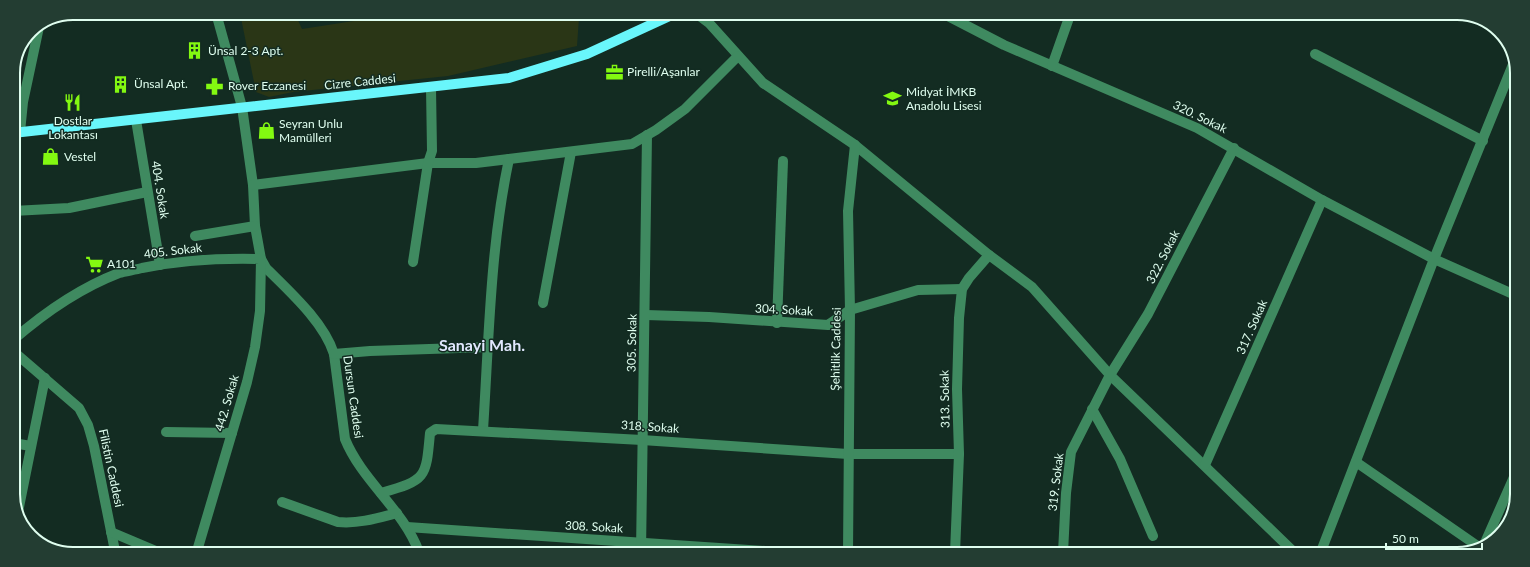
<svg xmlns="http://www.w3.org/2000/svg" width="1530" height="567" font-family="Lato,sans-serif">
<style>
.green{fill:#2a3616}
.lines{fill:none;stroke-linecap:round;stroke-linejoin:round}
.minor{stroke:#3f8a60;stroke-width:10}
.major{stroke:#69f6fb;stroke-width:10}
.labels{text-anchor:middle;stroke-width:3;stroke-linejoin:round;paint-order:stroke}
.poi-label{font-size:12px;fill:#dffeef;stroke:#132c22;text-anchor:start}
.street-label{font-size:12px;fill:#dffeef;stroke:#132c22}
.district-label{font-size:16px;font-weight:bold;fill:#e1e8fe;stroke:#132c22}
.rim{fill:none;stroke:#dffeef;stroke-width:2}
</style>
<rect width="100%" height="100%" fill="#132c22"/>
<!-- green -->
<path class="green" d="M240,13L295,14L302,29L399,14H508L509,16L517,14H583L579,18L577,46L448,76L293,92L269,97L256,92Z"/>
<g class="lines">
<!-- minor -->
<g class="minor">
<path d="M216,13L242,107L253,185L255,226L261,259L266,268C289,291 324,322 334,354L345,439C362,481 403,509 419,552"/>
<path d="M697,14L709,23L763,83L855,145L989,255L1032,287L1110,375L1296,554"/>
<path d="M946,15L1004,45L1197,128L1322,200L1434,259L1515,295"/>
<path d="M1315,54L1483,141"/>
<path d="M1052,66L1070,15"/>
<path d="M136,120L160,265"/>
<path d="M20,132L23,102L39,27"/>
<path d="M253,185L428,163H476L632,144L656,130L685,109L738,56"/>
<path d="M13,211L69,208L147,192"/>
<path d="M195,236L255,226"/>
<path d="M413,262L428,163L432,151L431,88"/>
<path d="M543,303L571,152"/>
<path d="M646,315L709,317L828,325L850,310L918,290L962,289"/>
<path d="M777,323L783,161"/>
<path d="M13,340C44,313 80,288 119,273C126,271 135,270 142,268C181,260 222,258 261,259L260,311L255,347L247,382L197,551"/>
<path d="M13,351L79,408L88,425L94,446L115,551"/>
<path d="M334,354L370,351L489,347"/>
<path d="M1092,409L1120,459L1153,536"/>
<path d="M483,430C489,339 490,248 509,159"/>
<path d="M166,432L232,433"/>
<path d="M13,443L31,446"/>
<path d="M1356,462L1479,547"/>
<path d="M1205,465L1322,200"/>
<path d="M381,493C426,480 426,479 430,433L436,429L642,440L848,454H959"/>
<path d="M282,502L338,522C359,524 378,518 397,513"/>
<path d="M18,512L45,378"/>
<path d="M407,527L780,552"/>
<path d="M111,532L156,551"/>
<path d="M1484,545L1514,477"/>
<path d="M641,552L647,135"/>
<path d="M848,553L850,310L848,211L855,145"/>
<path d="M955,553L959,454L957,389L959,318L962,289L969,278L989,255"/>
<path d="M1063,553L1066,493L1071,452L1110,375L1148,314L1234,148"/>
<path d="M1320,554L1434,259L1514,62"/>
</g>
<!-- major -->
<path class="major" d="M13,133L509,78L587,54L674,14"/>
</g>
<!-- icons -->
<defs>
<symbol id="building-bare" viewBox="-9 -9 18 18"><path d="M-4-6H4V6H1V3H-1V6H-4ZM-2.5-4.3h1.7v1.8h-1.7ZM.8-4.3h1.7v1.8H.8ZM-2.5-1h1.7V.8h-1.7ZM.8-1h1.7V.8H.8Z" fill="#83f811" stroke="#132c22" stroke-width="2.5" paint-order="stroke"/></symbol>
<symbol id="office-bare" viewBox="-9 -9 18 18"><path d="M-6-3h4V-5.5h4V-3h4V5H-6ZM-1-4.5V-3h2v-1.5ZM-6 0V1H6V0Z" fill="#83f811" stroke="#132c22" stroke-width="2.5" paint-order="stroke"/></symbol>
<symbol id="pharmacy-bare" viewBox="-9 -9 18 18"><path d="M-2-6h4v4h4v4h-4v4h-4v-4h-4v-4h4Z" fill="#83f811" stroke="#132c22" stroke-width="2.5" paint-order="stroke"/></symbol>
<symbol id="school-bare" viewBox="-9 -9 18 18"><path d="M0-5L7-2L0 1L-7-2ZM-4 1L0 2.5L4 1V4Q0 6-4 4Z" fill="#83f811" stroke="#132c22" stroke-width="2.5" paint-order="stroke"/></symbol>
<symbol id="restaurant-bare" viewBox="-9 -9 18 18"><path d="M-5-6h1v4h1v-4h1v4h1v-4h1v5L-1.5 .5V6h-2V.5L-5-1ZM5-6V6H3V1.5H1.5Q1.5-4 5-6Z" fill="#83f811" stroke="#132c22" stroke-width="2.5" paint-order="stroke"/></symbol>
<symbol id="shop-bare" viewBox="-9 -9 18 18"><path d="M-5-2.5h2.3a2.7 3.5 0 0 1 5.4 0H5L5.5 6h-11ZM-1.5-2.5h3a1.5 2.3 0 0 0-3 0Z" fill="#83f811" stroke="#132c22" stroke-width="2.5" paint-order="stroke"/></symbol>
<symbol id="supermarket-bare" viewBox="-9 -9 18 18"><path d="M-6-5.5h2.5l.6 2H6L4.5 2H-2.5L-4.4-4H-6ZM-1.5 3.2a1.3 1.3 0 1 0 .1 0ZM3 3.2a1.3 1.3 0 1 0 .1 0Z" fill="#83f811" stroke="#132c22" stroke-width="2.5" paint-order="stroke"/></symbol>
</defs>
<g fill-rule="evenodd">
<use href="#building-bare" x="182" y="38" width="25" height="25"/>
<use href="#office-bare" x="602" y="60" width="25" height="25"/>
<use href="#building-bare" x="108" y="72" width="25" height="25"/>
<use href="#pharmacy-bare" x="202" y="74" width="25" height="25"/>
<use href="#school-bare" x="880" y="86" width="25" height="25"/>
<use href="#restaurant-bare" x="60" y="90" width="25" height="25"/>
<use href="#shop-bare" x="254" y="118" width="25" height="25"/>
<use href="#shop-bare" x="38" y="144" width="25" height="25"/>
<use href="#supermarket-bare" x="82" y="252" width="25" height="25"/>
</g>
<g class="labels">
<!-- poi labels -->
<g class="poi-label">
<text x="208" y="55">Ünsal 2-3 Apt.</text>
<text x="627" y="76">Pirelli/Aşanlar</text>
<text x="134" y="88">Ünsal Apt.</text>
<text x="228" y="90">Rover Eczanesi</text>
<text x="906" y="96">Midyat İMKB<tspan x="906" dy="14">Anadolu Lisesi</tspan></text>
<text x="73" y="125" text-anchor="middle">Dostlar<tspan x="73" dy="14">Lokantası</tspan></text>
<text x="279" y="128">Seyran Unlu<tspan x="279" dy="14">Mamülleri</tspan></text>
<text x="64" y="161">Vestel</text>
<text x="107" y="268">A101</text>
</g>
<!-- street labels -->
<g class="street-label">
<text transform="translate(360 82) rotate(-6)" y="4">Cizre Caddesi</text>
<text transform="translate(1200 117) rotate(26)" y="4">320. Sokak</text>
<text transform="translate(160 190) rotate(81)" y="4">404. Sokak</text>
<text transform="translate(173 251) rotate(-7)" y="4">405. Sokak</text>
<text transform="translate(1163 257) rotate(-63)" y="4">322. Sokak</text>
<text transform="translate(784 310) rotate(3)" y="4">304. Sokak</text>
<text transform="translate(1252 327) rotate(-66)" y="4">317. Sokak</text>
<text transform="translate(632 343) rotate(-89)" y="4">305. Sokak</text>
<text transform="translate(836 349) rotate(-89)" y="4">Şehitlik Caddesi</text>
<text transform="translate(353 397) rotate(82)" y="4">Dursun Caddesi</text>
<text transform="translate(945 399) rotate(-91)" y="4">313. Sokak</text>
<text transform="translate(227 403) rotate(-74)" y="4">442. Sokak</text>
<text transform="translate(650 427) rotate(4)" y="4">318. Sokak</text>
<text transform="translate(111 468) rotate(78)" y="4">Filistin Caddesi</text>
<text transform="translate(1056 482) rotate(-83)" y="4">319. Sokak</text>
<text transform="translate(594 527) rotate(3)" y="4">308. Sokak</text>
</g>
<!-- district labels -->
<g class="district-label">
<text x="482" y="351">Sanayi Mah.</text>
</g>
</g>
<!-- crop -->
<path d="M0 0H1530V567H0ZM73 20H1457A53 53 0 0 1 1510 73V494A53 53 0 0 1 1457 547H73A53 53 0 0 1 20 494V73A53 53 0 0 1 73 20Z" fill="#233d32" fill-rule="evenodd"/>
<path class="rim" d="M73 20H1457A53 53 0 0 1 1510 73V494A53 53 0 0 1 1457 547H73A53 53 0 0 1 20 494V73A53 53 0 0 1 73 20Z"/>
<!-- scale -->
<path d="M1386 543v6h96v-6" fill="none" stroke="#dffeef" stroke-width="2"/>
<text x="1392" y="543" font-size="12" fill="#dffeef" stroke="#132c22" stroke-width="3" paint-order="stroke">50 m</text>
</svg>
